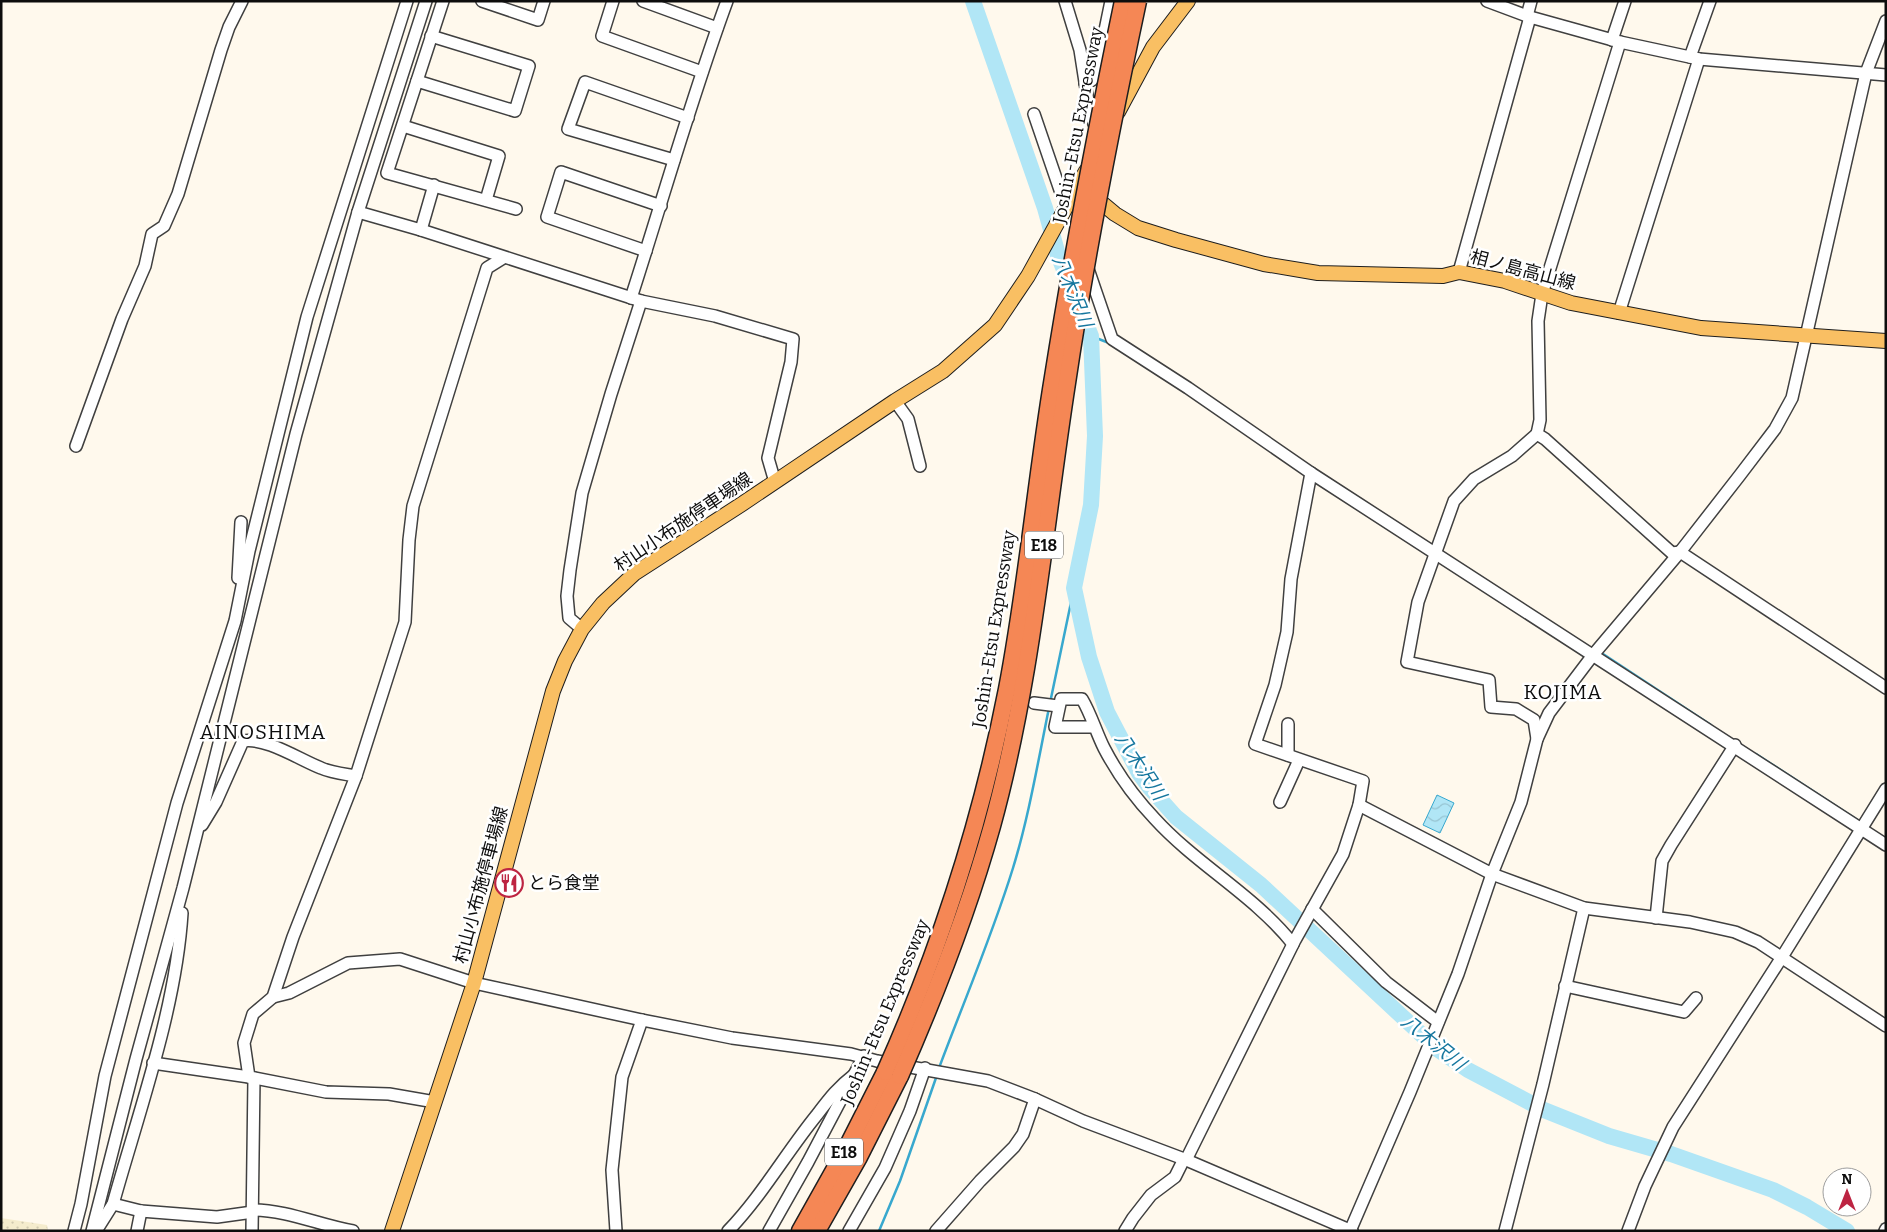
<svg xmlns="http://www.w3.org/2000/svg" width="1887" height="1232" font-family="Bitter,'Noto Sans JP',serif">
<style>
.farmland{fill:url(#farmland-dots)}
.water{fill:url(#water-waves);stroke:#38a8ce}
.lines{fill:none;stroke-linecap:round;stroke-linejoin:round}
.stream{stroke:#38a8ce;stroke-width:2.5}
.river{stroke:#b1e6f6;stroke-width:16}
.minor-casing{stroke:#404040;stroke-width:14}
.major-casing{stroke:#1e1e1e;stroke-width:16}
.highway-casing{stroke:#1e1e1e;stroke-width:19}
.minor{stroke:#fff;stroke-width:11}
.major{stroke:#f9bf63;stroke-width:14}
.highway{stroke:#f58755;stroke-width:16}
.highway-bridge-casing{stroke:#1e1e1e;stroke-width:19;stroke-linecap:butt}
.highway-bridge{stroke:#f58755;stroke-width:16}
.labels{text-anchor:middle;stroke-width:5;stroke-linejoin:round;paint-order:stroke}
.shield{fill:#fff;stroke:#565656;stroke-width:1}
.shield-label{font-size:16px;font-weight:bold;fill:#0d0d0d}
.street-label{font-size:18px;fill:#0d0d0d;stroke:#fff}
.poi-label{font-size:18px;fill:#0d0d0d;stroke:#fff;text-anchor:start}
.water-label{font-size:19px;font-style:italic;fill:#16779f;stroke:#fff}
.quarter-label{font-size:20px;letter-spacing:1px;fill:#0d0d0d;stroke:#fff}
</style>
<defs>
<pattern id="farmland-dots" width="8" height="8" patternUnits="userSpaceOnUse" patternTransform="scale(1.25)"><rect width="8" height="8" fill="#f5eccd"/><path d="M2 2h.1M6 6h.1" fill="none" stroke="#d1c9af" stroke-width="1.8" stroke-linecap="round"/></pattern>
<pattern id="water-waves" width="16" height="10" patternUnits="userSpaceOnUse" patternTransform="scale(1.25)"><rect width="16" height="10" fill="#b1e6f6"/><path d="M0 5q4-4 8 0t8 0" fill="none" stroke="#97c4d2"/></pattern>
</defs>
<rect width="100%" height="100%" fill="#fff9ed"/>
<!-- farmland -->
<path class="farmland" d="M1,1218L47,1225L48,1231H1Z"/>
<!-- water -->
<path class="water" d="M1437,795L1454,803L1440,833L1423,825Z"/>
<g class="lines">
<!-- stream -->
<g class="stream">
<path d="M1091,336L1109,343"/>
<path d="M1600,652L1711,725"/>
<path d="M1050,703L1074,588"/>
<path d="M1756,754L1859,821"/>
<path d="M939,1068C964,1001 992,936 1013,868C1029,816 1038,761 1049,708"/>
<path d="M879,1231L900,1181L937,1075"/>
</g>
<!-- river -->
<path class="river" d="M973,1L1045,208L1058,255L1091,336L1095,436L1091,505L1074,588L1089,657L1107,712L1139,773L1150,788L1176,817L1261,885L1437,1049L1468,1070L1544,1110L1609,1136L1671,1154L1773,1190L1807,1207L1847,1231"/>
<defs>
<g id="minor">
<path d="M443,1L387,173L516,209"/>
<path d="M482,1L538,20L544,1"/>
<path d="M613,1L602,36L702,72"/>
<path d="M643,1L717,28"/>
<path d="M1065,1L1080,50L1090,114L1097,131"/>
<path d="M1487,1L1530,17L1620,42L1699,59L1886,75"/>
<path d="M1527,16L1531,1"/>
<path d="M1612,40L1625,1"/>
<path d="M1620,42L1542,294L1538,321L1540,420L1537,434L1545,439L1672,553L1680,552L1886,688"/>
<path d="M1690,57L1710,1"/>
<path d="M417,81L515,111L529,66L431,36"/>
<path d="M1085,83L1092,80L1096,74L1111,1"/>
<path d="M1034,114L1060,190L1071,197"/>
<path d="M403,126L499,156L486,200"/>
<path d="M674,160L568,129L585,82L688,118"/>
<path d="M358,212L421,230L641,301L715,316L793,339L791,362L768,458L775,482"/>
<path d="M421,230L434,185"/>
<path d="M646,251L547,217L561,172L661,206"/>
<path d="M1087,266L1112,339L1188,388L1311,473L1886,845"/>
<path d="M1459,272L1530,17"/>
<path d="M631,298C663,199 691,99 727,1"/>
<path d="M1619,313L1699,59"/>
<path d="M895,401L908,419L920,466"/>
<path d="M76,446L122,319L145,266L152,234L164,226L178,194L221,50L229,27L242,1"/>
<path d="M238,578L241,522"/>
<path d="M582,629L569,618L567,596L570,570L582,493L611,394L641,301"/>
<path d="M1034,703L1058,706"/>
<path d="M1288,724V755"/>
<path d="M1094,727H1055L1061,699H1082C1091,714 1096,732 1104,748C1117,773 1135,798 1155,819C1197,865 1254,895 1293,944"/>
<path d="M1537,739L1534,720L1516,709L1491,707L1489,680L1407,662L1418,602L1454,501L1474,479L1512,456L1537,434"/>
<path d="M1280,802L1299,760"/>
<path d="M1359,805L1492,874L1584,908L1690,922L1735,932L1758,942L1886,1026"/>
<path d="M202,825L216,802L243,741C266,737 300,760 321,768C332,773 345,774 356,776"/>
<path d="M1312,909L1386,982L1438,1022"/>
<path d="M1656,918L1662,861L1671,845L1735,745"/>
<path d="M1565,986L1684,1012L1696,998"/>
<path d="M273,997L289,993L348,963L400,959L474,983L642,1020L732,1038L851,1054L877,1061L988,1081L1035,1099L1083,1121L1184,1159L1352,1231"/>
<path d="M153,1063L249,1077"/>
<path d="M435,1102L389,1094L326,1092L249,1077L244,1043L253,1014L273,997L293,937L356,776L405,622L409,540L413,506L487,268L503,258"/>
<path d="M1186,1160L1295,940L1343,854L1359,805L1363,781L1255,744L1275,685L1287,632L1291,579L1311,473"/>
<path d="M113,1204C139,1111 176,1009 182,913"/>
<path d="M253,1210C287,1210 319,1225 353,1231"/>
<path d="M74,1231L81,1204L105,1076L177,803L235,621L249,551L307,317L407,1"/>
<path d="M92,1231L136,1059L183,888L296,434L358,212L426,1"/>
<path d="M96,1231L113,1204L141,1211L217,1217L253,1212"/>
<path d="M137,1231L141,1211"/>
<path d="M252,1231L254,1078"/>
<path d="M616,1231L612,1170L622,1077L642,1020"/>
<path d="M728,1231C761,1197 786,1153 816,1116C829,1099 838,1087 855,1074"/>
<path d="M769,1231L808,1162L864,1056"/>
<path d="M849,1231L885,1168L910,1111L925,1068"/>
<path d="M936,1231L980,1181L1014,1147L1023,1134L1035,1099"/>
<path d="M1125,1231L1133,1218L1151,1195L1175,1177L1184,1159"/>
<path d="M1350,1231L1410,1092L1458,974L1492,874L1521,802L1537,739L1549,713L1593,655L1680,552L1740,475L1775,429L1792,398L1866,73L1886,21"/>
<path d="M1505,1231L1543,1084L1584,908"/>
<path d="M1628,1231L1645,1186L1673,1127L1782,957L1886,789"/>
<path d="M1885,1231L1886,1229"/>
</g>
<g id="major">
<path d="M1118,112L1153,47L1188,1"/>
<path d="M1091,194L1115,214L1138,228L1176,240L1264,264L1318,273L1443,276L1459,272L1505,281L1571,303L1701,328L1886,341"/>
<path d="M392,1231L474,983L553,691L565,661L582,629L603,603L635,573L742,504L895,401L943,371L995,325L1028,276L1086,171"/>
</g>
<g id="highway">
<path d="M800,1231L846,1149L885,1072"/>
<path d="M817,1231L859,1157L900,1076"/>
</g>
</defs>
<!-- minor casing -->
<use href="#minor" class="minor-casing"/>
<!-- major casing -->
<use href="#major" class="major-casing"/>
<!-- highway casing -->
<use href="#highway" class="highway-casing"/>
<!-- minor -->
<use href="#minor" class="minor"/>
<!-- major -->
<use href="#major" class="major"/>
<!-- highway -->
<use href="#highway" class="highway"/>
<defs>
<g id="highway-bridge">
<path d="M885,1072C940,949 981,822 1007,689C1027,585 1036,480 1053,377C1073,251 1097,126 1123,1"/>
<path d="M900,1076C936,994 968,912 992,826C1032,681 1044,531 1067,383C1086,255 1111,128 1138,1"/>
</g>
</defs>
<!-- highway-bridge casing -->
<use href="#highway-bridge" class="highway-bridge-casing"/>
<!-- highway-bridge -->
<use href="#highway-bridge" class="highway-bridge"/>
</g>
<!-- icons -->
<defs>
<symbol id="restaurant-ring" viewBox="-11 -11 22 22"><circle r="9.5" fill="#fff" stroke="#bd2442" stroke-width="1.5"/><path d="M-5-6h1v4h1v-4h1v4h1v-4h1v5L-1.5 .5V6h-2V.5L-5-1ZM5-6V6H3V1.5H1.5Q1.5-4 5-6Z" fill="#bd2442"/></symbol>
</defs>
<g fill-rule="evenodd">
<use href="#restaurant-ring" x="493" y="867" width="32" height="32"/>
</g>
<g class="labels">
<!-- shield labels -->
<g class="shield">
<rect x="1025" y="531.5" width="38" height="27" rx="4"/>
<rect x="825" y="1138.5" width="38" height="27" rx="4"/>
</g>
<g class="shield-label">
<text x="1044" y="551">E18</text>
<text x="844" y="1158">E18</text>
</g>
<!-- street labels -->
<g class="street-label">
<text transform="translate(1078 125) rotate(-79)" y="6">Joshin-Etsu Expressway</text>
<text transform="translate(1523 270) rotate(15)" y="6">相ノ島高山線</text>
<text transform="translate(683 522) rotate(-34)" y="6">村山小布施停車場線</text>
<text transform="translate(994 629) rotate(-81)" y="6">Joshin-Etsu Expressway</text>
<text transform="translate(481 885) rotate(-75)" y="6">村山小布施停車場線</text>
<text transform="translate(885 1012) rotate(-67)" y="6">Joshin-Etsu Expressway</text>
</g>
<!-- poi labels -->
<g class="poi-label">
<text x="528" y="889">とら食堂</text>
</g>
<!-- water labels -->
<g class="water-label">
<text transform="translate(1073 291) rotate(68)" y="7">八木沢川</text>
<text transform="translate(1141 766) rotate(57)" y="7">八木沢川</text>
<text transform="translate(1434 1042) rotate(39)" y="7">八木沢川</text>
</g>
<!-- quarter labels -->
<g class="quarter-label">
<text x="1563" y="699">KOJIMA</text>
<text x="263" y="739">AINOSHIMA</text>
</g>
</g>
<!-- border -->
<rect width="1887" height="1232" fill="none" stroke="#0d0d0d" stroke-width="5"/>
<!-- north arrow -->
<g transform="translate(1847 1192)"><circle r="24" fill="#ffffff" stroke="#9e9e9e"/>
<path d="M0-4L9 19L0 12L-9 19Z" fill="#bd2442"/>
<text y="-8" font-size="14" font-weight="bold" text-anchor="middle" fill="#0d0d0d">N</text>
</g>
</svg>
